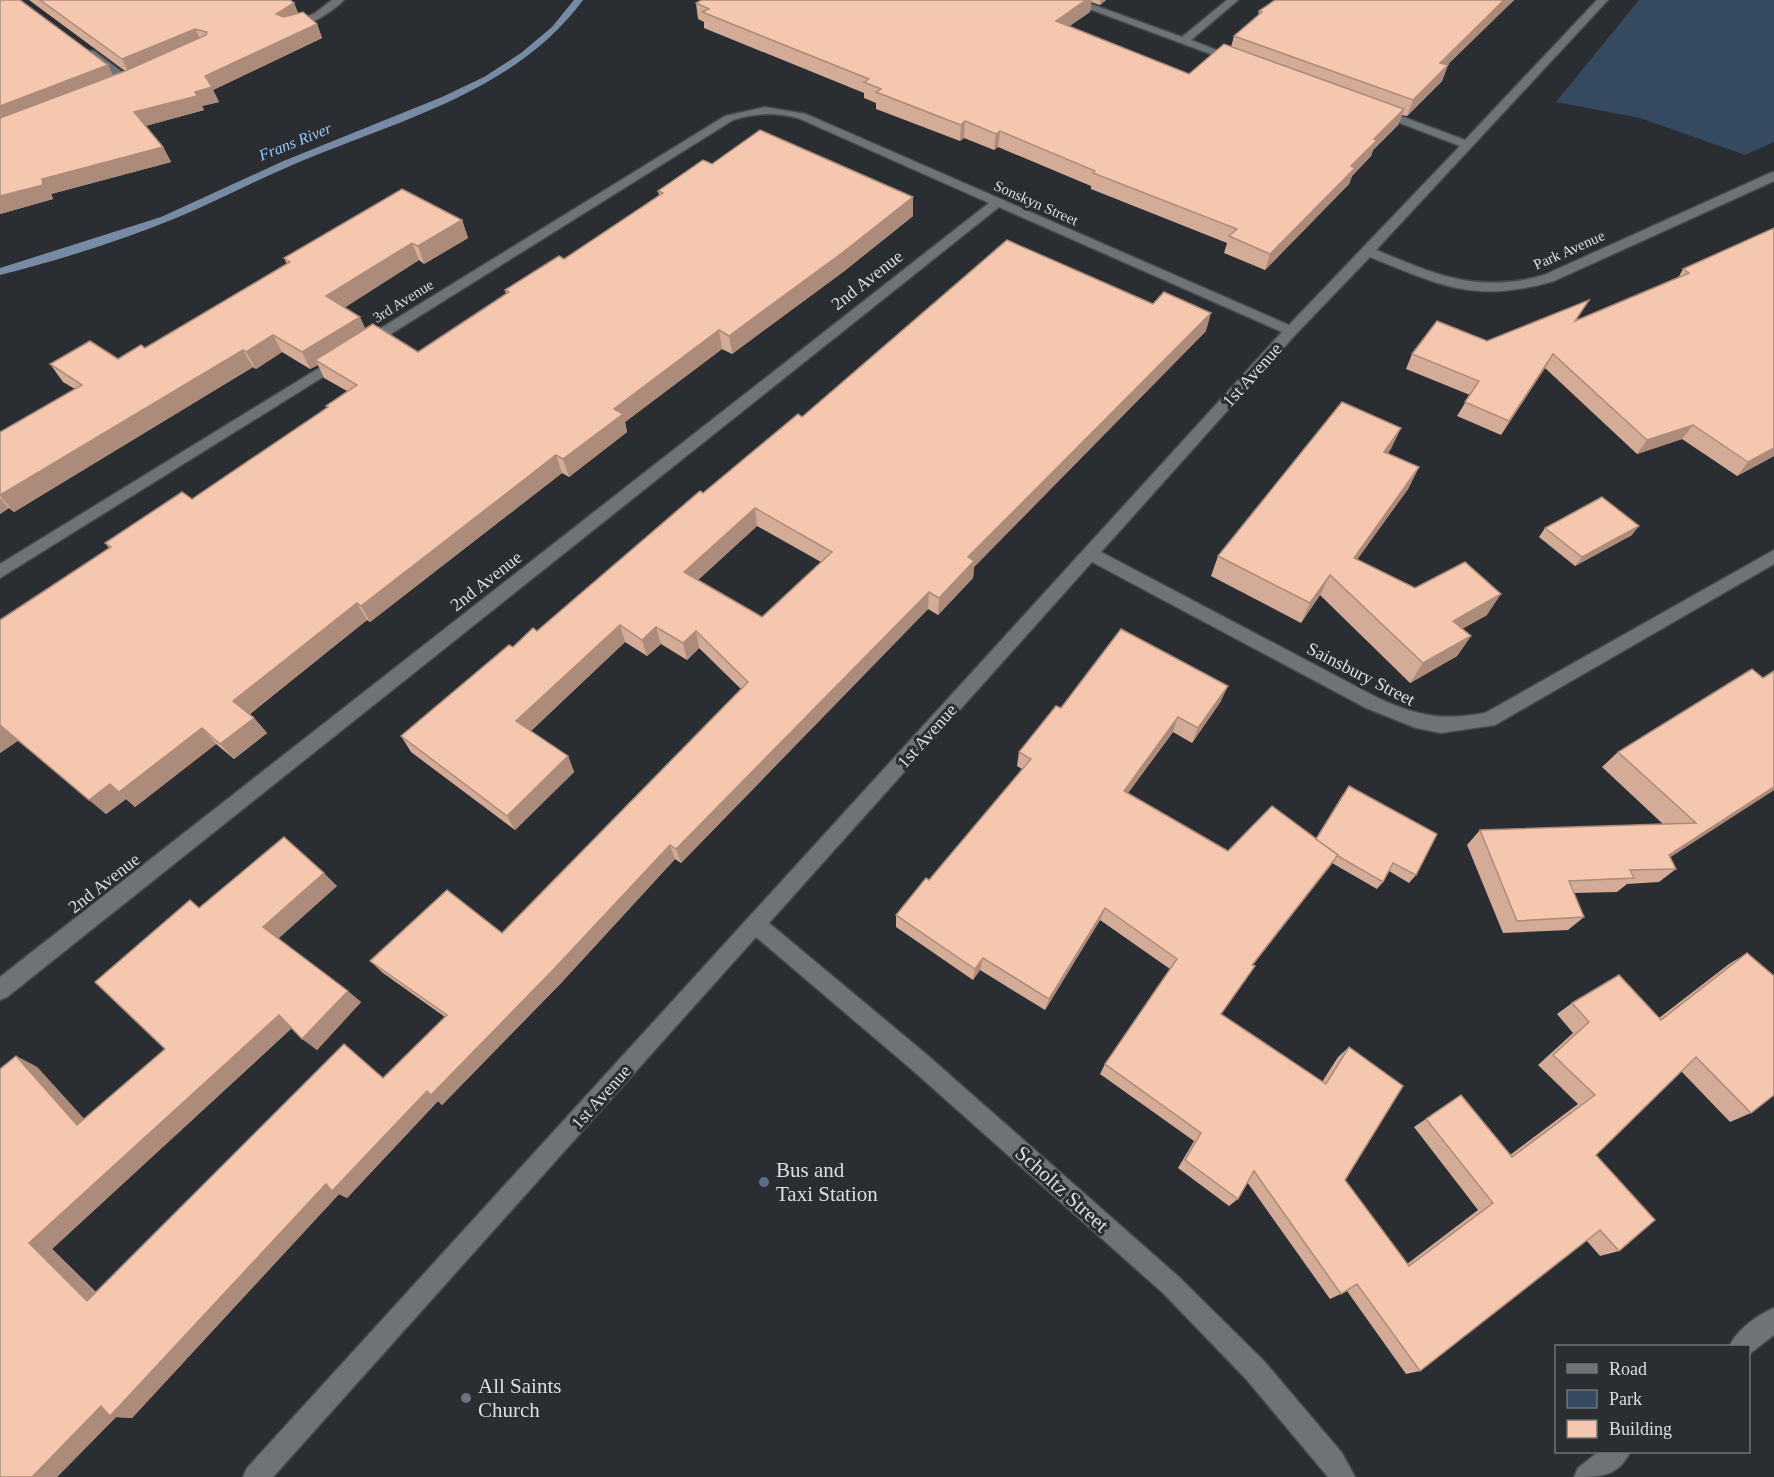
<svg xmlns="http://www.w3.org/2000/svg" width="1774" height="1477" font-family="'Times New Roman',serif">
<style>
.green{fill:#354960}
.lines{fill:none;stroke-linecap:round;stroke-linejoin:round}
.stream{fill:#778ca4;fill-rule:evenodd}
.minor-casing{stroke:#474a4d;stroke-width:3}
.minor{fill:#6f7276;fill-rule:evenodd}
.wall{fill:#d3ab96;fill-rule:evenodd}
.shaded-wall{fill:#ac8b7a}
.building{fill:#f5c7ae;stroke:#ac8b7a;stroke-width:1.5;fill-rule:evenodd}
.service-dot{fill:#5c6f8a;stroke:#2a2d31;stroke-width:2}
.worship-dot{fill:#6b7280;stroke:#2a2d31;stroke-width:2}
.labels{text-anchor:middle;stroke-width:6;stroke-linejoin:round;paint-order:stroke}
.far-street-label{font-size:15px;fill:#dcdee0;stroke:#2a2d31}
.far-water-label{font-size:16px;font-style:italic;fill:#98c8ff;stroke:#2a2d31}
.street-label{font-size:18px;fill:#dcdee0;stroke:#2a2d31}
.near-poi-label{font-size:21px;fill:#dcdee0;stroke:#2a2d31;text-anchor:start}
.near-street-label{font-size:21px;fill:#dcdee0;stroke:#2a2d31}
</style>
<rect width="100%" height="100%" fill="#2a2d31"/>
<!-- green -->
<path class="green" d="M1639,0H1774V142L1745,155L1640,118L1556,102Z"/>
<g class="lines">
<!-- stream -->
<path class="stream" d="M574,0H583C513,95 391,122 288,167C252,182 217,201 181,216C123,240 60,260 0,275V268L161,217L281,162L442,97L484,77L521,53L552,27Z"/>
<defs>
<g id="minor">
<path d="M332,0H344C335,10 296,36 284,27L315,13Z"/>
<path d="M1065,0H1080L1182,37L1227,0H1238L1191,40L1242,60L1232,62Z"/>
<path d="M1597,0H1608L1376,250C1437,275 1478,294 1544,275L1770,173L1774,172V181L1554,281C1475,304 1442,286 1370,257L1296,334L1101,552L1378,698C1418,716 1442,721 1485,713L1774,550V564L1495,725L1441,733L1416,728L1366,708L1092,562L769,923L926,1054L1179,1277L1264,1361L1342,1453L1355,1477H1328L1246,1379L1163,1293L910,1068L756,937L273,1477H243L247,1468L1282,332L999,207L7,997L0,1000V977L989,203L798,118C776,112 755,113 733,120L370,347H360V341L725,116L765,107L806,114L1289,325L1460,146L1374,113V109H1382L1465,140Z"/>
<path d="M86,51H94L134,81L124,83L86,55Z"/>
<path d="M342,354L347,356V362L0,578V564Z"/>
<path d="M1774,1308V1335L1748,1355V1346H1730C1735,1331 1759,1314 1774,1308Z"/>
<path d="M1598,1452H1630C1618,1477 1599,1477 1574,1477L1578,1468Z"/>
</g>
</defs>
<!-- minor casing -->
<use href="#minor" class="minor-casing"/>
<!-- minor -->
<use href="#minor" class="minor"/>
</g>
<!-- wall -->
<g class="wall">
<path d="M29,0H290L294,3L298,13L317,24L322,38L213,90L219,102L202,106L204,110L145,126L163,147L171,162L51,194L53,199L0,214L113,75L125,71Z"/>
<path d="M702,0H1106L1100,5L1091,2L1090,12L1069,26L1189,74L1231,47L1234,36L1258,16L1259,11L1514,0L1447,65H1448L1442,81L1407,116L1402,115L1398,125L1373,150L1371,156L1352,176L1349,184L1265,270L1224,253L1227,243L1091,189V186L998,147L994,150L964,138L960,141L876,109V103L864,98V93L704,28V22L698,19L696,3Z"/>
<path d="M712,164L913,216L843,272L732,354L722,349L625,422L627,432L569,477L562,473L370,622L367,620L250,714L254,718L267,733L234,759L216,744L135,807L126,799L106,814L19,740L0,753V620L109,548L105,543L192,499L327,408L326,406L347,391L324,378L318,365L310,369L282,352L256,369L253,367L14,512L9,508L0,514V432L75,389L63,382L50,364L118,359L145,348L287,264L284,258L462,220L468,238L424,264L419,260L344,308L365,329L418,352L506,294L505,290L564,259L659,195L658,191Z"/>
<path d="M1774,228V456L1737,476L1682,439L1637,454L1545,368L1501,435L1457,416L1470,395L1406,369L1412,354L1487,341L1576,320L1678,278L1683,269Z"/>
<path d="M1206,331L974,567L973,578L938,615L928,609L681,863L675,859L562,982L442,1105L438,1101L347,1198L339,1194L132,1418L116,1417L57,1477H0L16,1056L37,1067L84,1119L165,1049L199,908L337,886L278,938L361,1002L317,1050L292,1028L52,1249L96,1292L357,1055L383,1078L445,1017L383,973L370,961L502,933L741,689L699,648L687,660L661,644L647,656L625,642L531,731L568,756L574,772L515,830L411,752L401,736L513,647L537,631L703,493L802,417ZM757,526L821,562L762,617L698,580Z"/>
<path d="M1401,428L1388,453L1419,467L1408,489L1357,559L1415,588L1487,615L1462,629L1471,636L1457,656L1410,683L1320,595L1301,623L1211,576L1218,556Z"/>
<path d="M1545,528L1632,535L1575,566L1539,537Z"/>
<path d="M1774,671V790L1670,857L1676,869L1659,882L1627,884L1617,892L1574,893L1584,917L1568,930L1503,933L1467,845L1480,830L1664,825L1602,767L1618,752L1763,678Z"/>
<path d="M1221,701L1192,743L1173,732L1128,793L1228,851L1316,839L1343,794L1416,875L1409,883L1389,871L1383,882L1377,889L1332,863L1253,965L1221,1014L1322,1082L1338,1057L1349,1047L1345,1180L1407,1264L1478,1210L1414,1127L1461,1095L1510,1155L1578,1104L1538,1065L1573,1033L1557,1014L1572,1003L1659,1018L1729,964L1747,953L1751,1113L1730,1122L1681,1071L1596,1155L1619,1251L1600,1256L1586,1240L1420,1371L1406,1374L1347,1291L1330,1299L1247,1182L1238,1199L1229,1206L1178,1168L1194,1141L1100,1074L1105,1064L1170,969L1100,920L1045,1010L980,970L973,980L896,927V915L929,880L1022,769L1017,766L1019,752L1061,708Z"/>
</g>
<!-- shaded-wall -->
<g class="shaded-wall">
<path d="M1086,0H1092L1090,12L1054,37L1056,21Z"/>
<path d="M1100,0H1106L1100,5Z"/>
<path d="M1504,0H1514L1433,79L1440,63Z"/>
<path d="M294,3L299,18L282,28L276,14Z"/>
<path d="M317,24L322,38L213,90L219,102L202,106L204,110L142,127L134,112L195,92L205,76Z"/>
<path d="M195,29L202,43L129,73L122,59Z"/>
<path d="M108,65L115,79L0,125V106Z"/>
<path d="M1448,65L1442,81L1407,116L1413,100Z"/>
<path d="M1404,109L1398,125L1373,150L1371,156L1352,176L1349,184L1265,270L1270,254L1351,166L1374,139Z"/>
<path d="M965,121L964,138L960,141L961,125Z"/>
<path d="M1000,131L998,147L994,150L996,134Z"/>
<path d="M163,147L171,162L51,194L53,199L0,214V196L42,179Z"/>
<path d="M913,197V216L843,272L732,354L729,336Z"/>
<path d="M462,220L468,238L424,264L418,246Z"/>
<path d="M412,243L419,260L334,314L326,296Z"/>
<path d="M1211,313L1206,331L974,567L973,578L938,615L939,598L968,557Z"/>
<path d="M360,317L368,334L315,360L318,365L310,369L302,352Z"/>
<path d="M719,330L722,349L625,422L627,432L569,477L563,459L614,409Z"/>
<path d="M273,335L282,352L256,369L246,352Z"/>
<path d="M243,350L253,367L14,512L0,496V495Z"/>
<path d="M1553,354L1545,368L1501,435L1509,421Z"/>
<path d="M1693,425L1682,439L1637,454L1647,440Z"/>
<path d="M1401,428L1391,449L1374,473L1384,452Z"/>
<path d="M1774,448V456L1737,476L1748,462Z"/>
<path d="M556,455L562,473L370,622L361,606Z"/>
<path d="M1419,467L1408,489L1344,578L1354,558Z"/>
<path d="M0,498L9,508L0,514Z"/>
<path d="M755,508L757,526L688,589L684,572Z"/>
<path d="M1639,526L1632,535L1575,566L1582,557Z"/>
<path d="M1330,575L1320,595L1301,623L1310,603Z"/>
<path d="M929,592L928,609L681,863L676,849Z"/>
<path d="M1501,594L1487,615L1440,641L1453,621Z"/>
<path d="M357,603L367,620L246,716L233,701Z"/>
<path d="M620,625L625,642L524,737L516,721Z"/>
<path d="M656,627L661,644L647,656L642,640Z"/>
<path d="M696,631L699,648L687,660L683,643Z"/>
<path d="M1471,636L1457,656L1410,683L1423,663Z"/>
<path d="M1228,686L1221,701L1192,743L1198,728Z"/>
<path d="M1178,717L1173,732L1119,805L1124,791Z"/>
<path d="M254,718L267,733L234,759L220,744Z"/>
<path d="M1,724L19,740L0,753V725Z"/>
<path d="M202,728L216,744L135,807L119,792Z"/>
<path d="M568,756L574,772L515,830L507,816Z"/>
<path d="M110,784L126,799L106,814L89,800Z"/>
<path d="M1774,787V790L1652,869L1669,855Z"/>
<path d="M670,845L675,859L562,982L442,1105L438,1101L347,1198L339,1194L132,1418L116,1417L57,1477H32L101,1406L326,1184L427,1091Z"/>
<path d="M1338,855L1329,868L1244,976L1252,965Z"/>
<path d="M324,873L337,886L277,940L263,927Z"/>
<path d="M1105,908L1100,920L1045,1010L1049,999Z"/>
<path d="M983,958L980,970L973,980L975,969Z"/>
<path d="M348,991L361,1002L317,1050L302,1039Z"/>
<path d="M279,1015L294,1026L52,1249L109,1306L87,1301L29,1243Z"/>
<path d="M16,1056L37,1067L98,1134L77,1125Z"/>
</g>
<!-- building -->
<g class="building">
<path d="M0,0H20L108,65L0,106Z"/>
<path d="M40,0H290L294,3L276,14L284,17L303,12L317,24L205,76L212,87L195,92L197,96L134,112L163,147L42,179L43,185L0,196V118L125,71L206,35L207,32L195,29L122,59Z"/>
<path d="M702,0H1086L1056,21L1189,74L1224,44L1404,109L1374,139L1377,140L1351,166L1355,168L1270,254L1229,236L1237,229L1093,173L1095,171L1000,131L996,134L965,121L961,125L876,92L881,89L864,82L869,79L702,12L709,9L696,3Z"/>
<path d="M1275,0H1504L1440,63L1448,65L1413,100L1234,36L1262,12L1259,11Z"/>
<path d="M760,130L913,197L842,253L729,336L719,330L614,409L623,414L563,459L556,455L361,606L357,603L233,701L254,718L220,744L202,728L119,792L110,784L89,800L0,725V620L111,547L105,543L182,492L192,499L328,407L326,406L357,385L315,360L373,324L418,352L509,292L505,290L559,256L564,259L663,193L658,191L703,160L712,164Z"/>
<path d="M402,189L462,220L418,246L412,243L326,296L360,317L302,352L273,335L246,352L243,350L0,495V432L82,385L50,364L90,341L118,359L141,345L145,348L290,262L284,258Z"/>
<path d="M1774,228V448L1748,462L1693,425L1647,440L1553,354L1509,421L1465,402L1479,381L1412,354L1437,321L1487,341L1589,300L1575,321L1689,273L1683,269Z"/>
<path d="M1007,240L1153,304L1164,292L1211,313L968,557L974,561L939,598L929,592L676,849L670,845L554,969L431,1095L427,1091L332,1191L326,1184L110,1416L101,1406L32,1477H0V1069L16,1056L77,1125L165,1049L95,982L190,900L199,908L284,837L324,873L263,927L348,991L302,1039L279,1015L29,1243L87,1301L344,1044L383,1078L447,1015L370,961L447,890L502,933L748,682L696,631L683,643L656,627L642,640L620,625L516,721L568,756L507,816L401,736L509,645L513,647L533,628L537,631L700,491L703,493L798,414L802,417ZM755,508L832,552L762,617L684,572Z"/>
<path d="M1342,402L1401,428L1384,452L1419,467L1354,558L1415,588L1465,562L1501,594L1453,621L1471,636L1423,663L1330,575L1310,603L1218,556Z"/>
<path d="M1602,497L1639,526L1582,557L1545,528Z"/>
<path d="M1121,629L1228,686L1198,728L1178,717L1124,791L1228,851L1272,806L1338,855L1252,965L1255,966L1221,1014L1326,1084L1349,1047L1403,1086L1345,1180L1409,1266L1493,1203L1426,1119L1461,1095L1512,1157L1595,1095L1553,1055L1589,1022L1572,1003L1619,975L1661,1020L1747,953L1774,976V1095L1751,1113L1696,1057L1596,1155L1655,1220L1619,1251L1600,1230L1420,1371L1357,1284L1341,1294L1254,1171L1238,1199L1185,1160L1201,1133L1105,1064L1177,959L1105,908L1049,999L983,958L975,969L896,915L926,878L929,880L1031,759L1019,752L1056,706L1061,708Z"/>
<path d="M1752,669L1763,678L1774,671V787L1669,855L1676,869L1630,870L1634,878L1569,881L1584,917L1517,921L1480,830L1696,823L1618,752Z"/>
<path d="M1349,786L1437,834L1416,875L1393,863L1383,882L1338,856V855L1316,839Z"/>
</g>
<!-- markers -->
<circle class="service-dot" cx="764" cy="1182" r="6"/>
<circle class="worship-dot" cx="466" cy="1398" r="6"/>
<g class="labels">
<!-- far-street labels -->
<g class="far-street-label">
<text transform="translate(1036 203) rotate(24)" y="5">Sonskyn Street</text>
<text transform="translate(1569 250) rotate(-24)" y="5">Park Avenue</text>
<text transform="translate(403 301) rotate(-32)" y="5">3rd Avenue</text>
</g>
<!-- far-water labels -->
<g class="far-water-label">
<text transform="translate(295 141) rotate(-22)" y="6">Frans River</text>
</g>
<!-- street labels -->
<g class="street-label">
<text transform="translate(867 280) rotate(-38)" y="6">2nd Avenue</text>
<text transform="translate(1252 375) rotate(-48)" y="6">1st Avenue</text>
<text transform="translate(486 581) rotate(-38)" y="6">2nd Avenue</text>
<text transform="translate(1361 674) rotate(27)" y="6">Sainsbury Street</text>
<text transform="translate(927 736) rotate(-48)" y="6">1st Avenue</text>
<text transform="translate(104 883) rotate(-38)" y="6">2nd Avenue</text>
<text transform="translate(601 1097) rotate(-48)" y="6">1st Avenue</text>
</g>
<!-- near-poi labels -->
<g class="near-poi-label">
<text x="776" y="1177">Bus and<tspan x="776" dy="24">Taxi Station</tspan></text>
<text x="478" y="1393">All Saints<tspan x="478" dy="24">Church</tspan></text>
</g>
<!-- near-street labels -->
<g class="near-street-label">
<text transform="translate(1062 1189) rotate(42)" y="7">Scholtz Street</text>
</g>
</g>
<!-- legend -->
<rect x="1555" y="1345" width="195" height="108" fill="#2a2d31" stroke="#717477" stroke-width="1.5"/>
<rect x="1567" y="1364" width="30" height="9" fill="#6f7276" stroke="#717477" stroke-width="1.5"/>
<text x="1609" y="1375" font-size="18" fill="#dcdee0">Road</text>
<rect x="1567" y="1390" width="30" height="18" fill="#354960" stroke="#717477" stroke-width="1.5"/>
<text x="1609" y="1405" font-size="18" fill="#dcdee0">Park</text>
<rect x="1567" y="1420" width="30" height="18" fill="#f5c7ae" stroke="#717477" stroke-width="1.5"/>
<text x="1609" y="1435" font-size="18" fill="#dcdee0">Building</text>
</svg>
